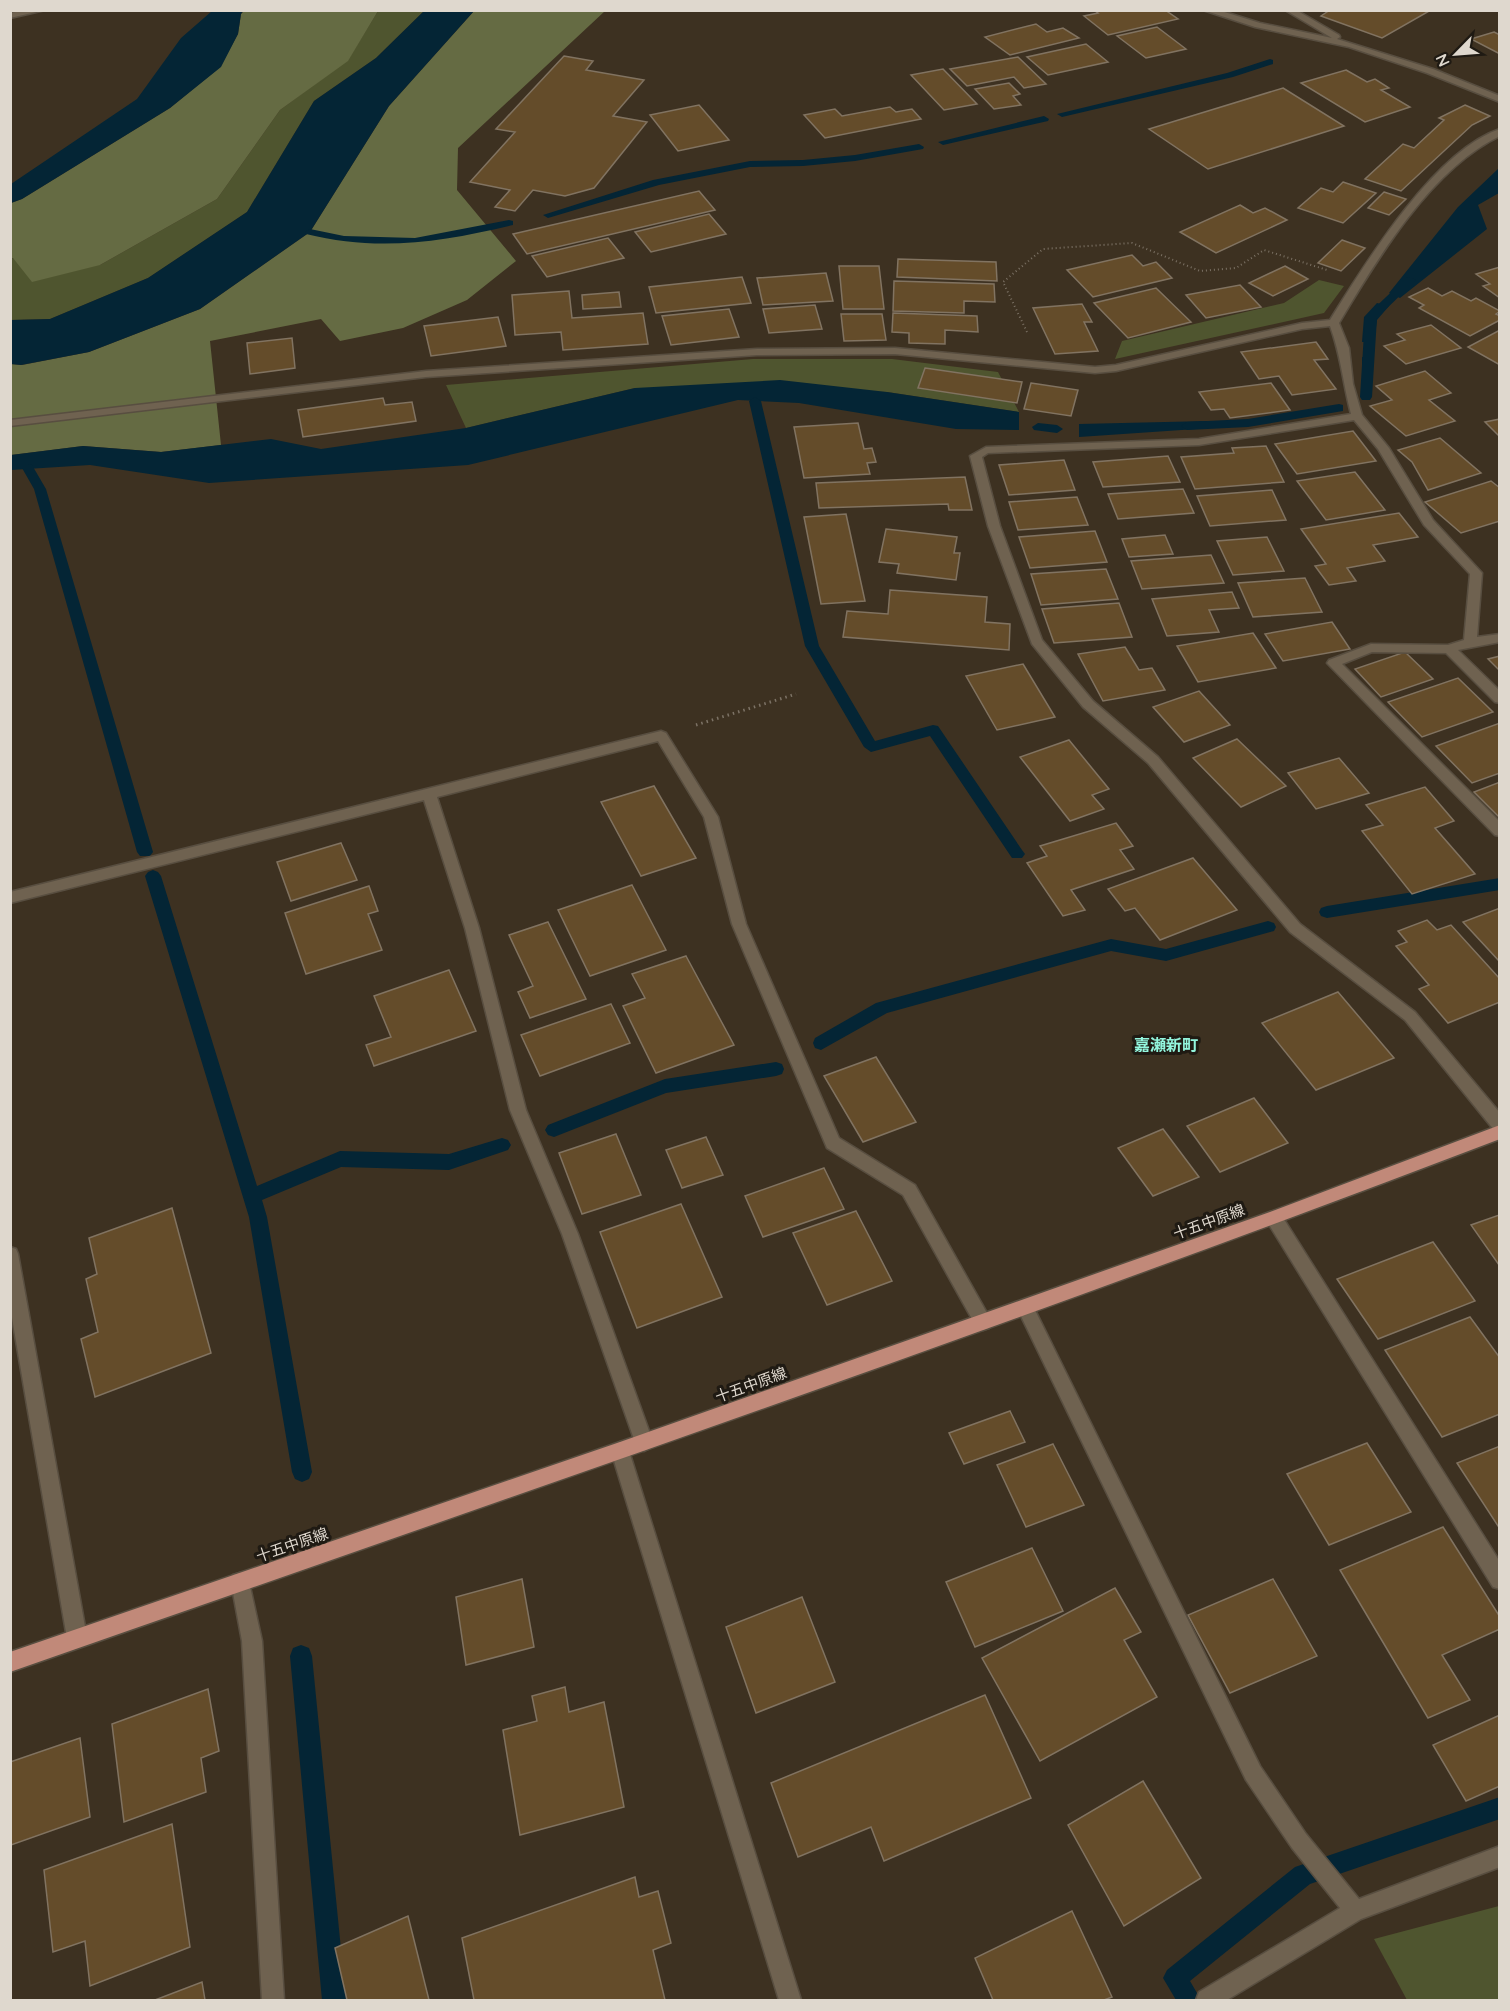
<svg xmlns="http://www.w3.org/2000/svg" width="1510" height="2011" font-family="Quicksand,'Noto Sans JP',sans-serif">
<style>
.green{fill:#4f552f}
.forest{fill:#656b43}
.water{fill:#042535}
.lines{fill:none;stroke-linecap:round;stroke-linejoin:round}
.stream{fill:#042535;fill-rule:evenodd}
.building{fill:#644c2a;stroke:#817361;stroke-width:1.5}
.minor-casing{stroke:#584e40;stroke-width:3}
.major-casing{stroke:#584e40;stroke-width:3}
.path-far1{stroke:#7c7265;stroke-width:2;stroke-dasharray:1 3;stroke-linecap:butt}
.path{stroke:#7c7265;stroke-width:3;stroke-dasharray:1.5 4;stroke-linecap:butt}
.minor{fill:#6f6250;fill-rule:evenodd}
.major{fill:#c18979;fill-rule:evenodd}
.labels{text-anchor:middle;stroke-width:6;stroke-linejoin:round;paint-order:stroke}
.street-label{font-size:15px;fill:#dfd8ce;stroke:#1f1a13}
.neighbourhood-label{font-size:16px;font-weight:bold;fill:#93f6de;stroke:#1f1a13}
</style>
<rect width="100%" height="100%" fill="#3d3121"/>
<!-- green -->
<g class="green">
<path d="M378,11H424L376,58L314,101L247,212L148,278L50,319L11,320L10,258L100,265L217,199L280,110L348,60Z"/>
<path d="M1319,280L1344,286L1324,313L1115,359L1122,341L1284,303Z"/>
<path d="M753,359H892L998,372L1019,412L887,392L635,388L466,428L446,385Z"/>
<path d="M1499,1906V2000H1407L1374,1939Z"/>
</g>
<!-- forest -->
<g class="forest">
<path d="M244,11H378L348,61L280,110L217,199L100,265L32,282L13,258H11V203L22,199L170,108L220,67L238,34L241,14Z"/>
<path d="M474,11H605L458,148L457,190L516,261L467,300L403,328L340,341L321,319L210,341L221,445L161,452L83,446L11,455L10,364L22,365L89,352L200,309L310,232L389,106Z"/>
</g>
<!-- water -->
<g class="water">
<path d="M212,11H243L241,14L238,34L221,67L170,108L22,199L11,203V184L137,99L181,38Z"/>
<path d="M424,11H474L389,106L310,232L200,309L89,352L21,365L11,364V320L50,319L148,278L247,212L314,101L376,58Z"/>
<path d="M1499,168V193L1478,205L1487,229L1400,298L1389,293L1458,207Z"/>
<path d="M1377,303L1389,306L1377,320L1374,342H1362L1364,317Z"/>
<path d="M1362,357L1374,360L1369,399L1362,395Z"/>
<path d="M780,380L887,392L1019,412V430L956,429L799,403L738,400L468,465L209,483L90,465L11,470V455L83,446L161,452L271,439L321,449L466,428L635,388Z"/>
<path d="M1208,421L1211,428L1079,437V424Z"/>
</g>
<g class="lines">
<!-- stream -->
<g class="stream">
<path d="M1270,59L1273,60V64L1233,77L1062,117L1057,114L1227,73Z"/>
<path d="M1044,116L1049,119L1048,121L943,145L938,142Z"/>
<path d="M919,144L924,147L923,149L855,161L803,166L750,167L659,185L548,218L543,215L653,180L750,161L803,160L855,155Z"/>
<path d="M509,220L513,221V225C442,242 378,252 306,234L305,232L310,229L344,236L415,238Z"/>
<path d="M1410,277L1416,280L1414,282L1377,318L1372,397L1370,400H1362L1360,397L1365,317L1406,278Z"/>
<path d="M755,397L761,401L819,646L875,741L933,725L938,726L1022,850L1025,854L1022,858H1012L930,736L871,752L864,747L805,646L749,401Z"/>
<path d="M1339,404L1343,405V411L1248,427L1187,430L1181,426L1187,422L1248,419Z"/>
<path d="M1038,423L1057,425L1063,429L1057,433L1034,430L1032,427Z"/>
<path d="M28,464L32,465L46,489L153,852L150,856H140L137,852L34,489L22,468Z"/>
<path d="M153,870L158,872L161,876L257,1186L340,1151L449,1154L502,1138L508,1140L511,1145L508,1150L449,1170L341,1167L262,1200L267,1217L312,1472L309,1479L302,1482L295,1479L292,1472L249,1217L145,876L148,872Z"/>
<path d="M1500,878V890L1327,918L1321,916L1319,912L1321,908L1327,906Z"/>
<path d="M1268,921L1274,923L1276,927L1274,931L1166,961L1111,951L887,1013L821,1050L815,1048L813,1043L815,1038L876,1003L1111,939L1166,949Z"/>
<path d="M776,1062L782,1064L784,1069L782,1074L776,1076L666,1093L554,1137L548,1135L545,1130L548,1125L665,1079Z"/>
<path d="M301,1645L309,1648L312,1656L346,2000H322L290,1656L293,1648Z"/>
<path d="M1500,1797V1819L1310,1884L1190,1981L1201,2000H1176L1163,1978L1167,1970L1295,1867Z"/>
</g>
</g>
<!-- building -->
<g class="building">
<path d="M1094,10H1165L1178,19L1108,35L1084,16L1098,13Z"/>
<path d="M1330,10H1431L1382,38L1321,16Z"/>
<path d="M1036,24L1047,32L1063,28L1079,38L1010,55L985,37Z"/>
<path d="M1157,27L1186,49L1146,58L1117,36Z"/>
<path d="M1494,32L1500,35V54L1471,39Z"/>
<path d="M1086,44L1108,62L1048,75L1027,57Z"/>
<path d="M564,56L593,61L586,70L644,80L613,116L647,122L594,188L565,196L533,190L515,211L495,207L510,190L470,182L515,132L496,129Z"/>
<path d="M1018,57L1046,84L1024,88L1014,77L967,86L950,69Z"/>
<path d="M943,69L977,104L944,110L911,75Z"/>
<path d="M1346,70L1367,82L1375,79L1389,88L1381,90L1410,107L1365,122L1301,83Z"/>
<path d="M1009,83L1020,94L1013,96L1021,105L994,109L975,89Z"/>
<path d="M1283,88L1344,126L1208,169L1149,129Z"/>
<path d="M699,105L729,140L678,151L650,115Z"/>
<path d="M1465,105L1490,116L1472,125L1401,191L1365,179L1403,144L1414,148L1444,120L1439,118Z"/>
<path d="M890,107L896,112L912,109L921,119L825,138L804,115L835,109L842,116Z"/>
<path d="M1343,182L1376,193L1343,223L1298,208L1321,188L1333,192Z"/>
<path d="M699,191L715,210L527,254L513,234Z"/>
<path d="M1384,192L1406,199L1389,215L1368,208Z"/>
<path d="M1240,205L1253,213L1265,208L1287,220L1216,253L1180,232Z"/>
<path d="M709,214L726,234L651,252L635,232Z"/>
<path d="M608,238L624,258L547,277L532,256Z"/>
<path d="M1342,240L1365,248L1341,271L1318,263Z"/>
<path d="M1132,255L1143,266L1156,262L1172,278L1093,297L1067,270Z"/>
<path d="M898,259L996,262L997,281L897,277Z"/>
<path d="M839,266H879L884,309H843Z"/>
<path d="M1285,266L1308,279L1273,296L1249,283Z"/>
<path d="M1500,267V298L1483,286L1490,284L1476,274Z"/>
<path d="M826,273L833,301L763,305L757,278Z"/>
<path d="M742,277L751,303L656,313L649,287Z"/>
<path d="M894,281L994,284L995,302L964,301V313L893,311Z"/>
<path d="M1240,285L1261,307L1206,318L1186,295Z"/>
<path d="M1156,288L1191,322L1128,338L1094,303Z"/>
<path d="M1428,288L1442,296L1452,291L1471,301L1476,298L1500,311L1496,314L1500,316V320L1470,336L1419,308L1424,305L1409,297Z"/>
<path d="M569,291L572,318L643,313L648,344L563,350L561,332L515,335L512,295Z"/>
<path d="M619,292L621,307L583,309L582,295Z"/>
<path d="M1082,304L1092,322H1084L1098,351L1055,354L1033,308Z"/>
<path d="M815,305L822,329L769,333L763,309Z"/>
<path d="M729,309L739,337L671,345L662,316Z"/>
<path d="M893,313L977,316L978,332L945,330V344L909,343V333L892,332Z"/>
<path d="M841,314H882L886,340L844,341Z"/>
<path d="M498,317L506,346L431,356L424,326Z"/>
<path d="M1431,325L1461,348L1406,364L1384,346L1405,340L1397,334Z"/>
<path d="M1500,330V365L1468,347Z"/>
<path d="M292,338L295,368L250,374L247,343Z"/>
<path d="M1316,342L1328,359L1314,360L1336,389L1292,395L1279,376L1259,379L1241,352Z"/>
<path d="M925,368L1022,382L1017,403L918,388Z"/>
<path d="M1425,371L1451,393L1429,400L1455,421L1406,436L1370,406L1392,400L1376,386Z"/>
<path d="M1031,383L1078,390L1071,416L1024,409Z"/>
<path d="M1271,383L1290,410L1230,418L1224,409L1211,410L1199,392Z"/>
<path d="M383,398L385,405L412,402L416,421L303,437L298,410Z"/>
<path d="M1500,419V437L1485,422Z"/>
<path d="M858,423L864,449L872,448L876,462L867,463L870,474L804,478L794,427Z"/>
<path d="M1353,431L1376,461L1297,474L1275,444Z"/>
<path d="M1440,438L1481,473L1428,490L1412,462L1398,450Z"/>
<path d="M1266,446L1284,482L1195,489L1181,457L1234,453L1232,448Z"/>
<path d="M1168,456L1180,482L1103,487L1093,462Z"/>
<path d="M1064,460L1075,490L1009,495L999,465Z"/>
<path d="M1355,472L1385,510L1326,520L1297,481Z"/>
<path d="M965,477L972,510H949L948,504L819,508L816,483Z"/>
<path d="M1491,481L1500,488V521L1461,533L1425,502Z"/>
<path d="M1183,489L1194,513L1118,519L1108,494Z"/>
<path d="M1272,490L1286,520L1210,526L1197,496Z"/>
<path d="M1077,497L1088,525L1018,530L1009,502Z"/>
<path d="M1399,513L1418,537L1373,545L1385,561L1347,568L1356,581L1329,585L1315,566L1326,564L1301,529Z"/>
<path d="M846,514L865,601L821,604L804,517Z"/>
<path d="M886,529L957,537L954,553H960L956,580L897,573L899,564L879,562Z"/>
<path d="M1095,531L1107,562L1030,568L1019,537Z"/>
<path d="M1165,535L1173,554L1129,557L1122,539Z"/>
<path d="M1267,537L1284,571L1233,575L1217,541Z"/>
<path d="M1211,555L1224,583L1142,589L1131,561Z"/>
<path d="M1106,569L1118,599L1041,605L1031,574Z"/>
<path d="M1305,578L1322,612L1253,617L1238,583Z"/>
<path d="M890,590L987,597L985,622L1010,624L1009,650L843,637L847,611L888,614Z"/>
<path d="M1232,592L1239,608L1209,610L1219,632L1167,636L1152,599Z"/>
<path d="M1119,603L1132,637L1054,643L1042,609Z"/>
<path d="M1332,622L1350,649L1283,661L1265,634Z"/>
<path d="M1253,633L1276,668L1198,682L1177,646Z"/>
<path d="M1125,647L1139,670L1152,668L1165,690L1103,701L1078,654Z"/>
<path d="M1405,652L1433,679L1381,697L1355,669Z"/>
<path d="M1500,656V671L1488,659Z"/>
<path d="M1023,664L1055,717L997,730L966,676Z"/>
<path d="M1458,678L1493,712L1422,737L1388,702Z"/>
<path d="M1199,691L1230,725L1184,742L1153,707Z"/>
<path d="M1500,723V773L1472,783L1436,746Z"/>
<path d="M1237,739L1286,786L1241,807L1193,758Z"/>
<path d="M1069,740L1109,789L1092,795L1104,809L1070,821L1020,757Z"/>
<path d="M1339,758L1369,793L1316,809L1288,773Z"/>
<path d="M1500,782V818L1474,792Z"/>
<path d="M654,786L696,858L641,876L601,802Z"/>
<path d="M1425,787L1454,821L1435,828L1475,874L1412,894L1362,831L1383,825L1366,805Z"/>
<path d="M1116,823L1133,846L1120,850L1134,869L1071,890L1085,910L1063,916L1027,863L1047,856L1040,846Z"/>
<path d="M341,843L357,880L291,901L277,862Z"/>
<path d="M1193,858L1237,910L1160,940L1135,908L1125,911L1108,889Z"/>
<path d="M632,885L666,950L590,976L558,910Z"/>
<path d="M369,886L378,911L368,914L382,950L306,974L285,913Z"/>
<path d="M1500,908V962L1463,922Z"/>
<path d="M1427,920L1437,930L1451,925L1500,979V1002L1448,1023L1419,989L1429,985L1396,946L1407,942L1398,931Z"/>
<path d="M548,922L586,999L530,1018L518,992L533,986L509,935Z"/>
<path d="M686,956L734,1045L656,1073L623,1006L645,998L632,974Z"/>
<path d="M449,970L476,1031L374,1066L366,1045L391,1037L374,996Z"/>
<path d="M1338,992L1394,1058L1316,1090L1262,1023Z"/>
<path d="M611,1004L630,1043L540,1076L521,1035Z"/>
<path d="M876,1057L916,1122L863,1142L824,1076Z"/>
<path d="M1254,1098L1288,1143L1220,1172L1187,1126Z"/>
<path d="M1163,1129L1199,1177L1153,1196L1118,1148Z"/>
<path d="M616,1134L641,1195L582,1214L559,1153Z"/>
<path d="M706,1137L723,1175L682,1188L666,1150Z"/>
<path d="M824,1168L844,1209L763,1237L745,1196Z"/>
<path d="M681,1204L722,1297L637,1328L600,1232Z"/>
<path d="M172,1208L211,1353L95,1397L81,1339L98,1332L86,1279L97,1274L89,1238Z"/>
<path d="M856,1211L892,1281L827,1305L793,1233Z"/>
<path d="M1499,1215L1500,1216L1499,1265L1471,1225Z"/>
<path d="M1433,1242L1475,1301L1378,1339L1337,1279Z"/>
<path d="M1470,1317L1500,1358V1414L1442,1437L1385,1350Z"/>
<path d="M1010,1411L1025,1442L964,1464L949,1433Z"/>
<path d="M1367,1443L1411,1512L1329,1545L1287,1474Z"/>
<path d="M1053,1444L1084,1505L1026,1527L997,1465Z"/>
<path d="M1500,1446V1529L1457,1463Z"/>
<path d="M1443,1527L1500,1617V1629L1442,1655L1470,1700L1428,1718L1340,1570Z"/>
<path d="M1032,1548L1063,1611L975,1647L946,1582Z"/>
<path d="M522,1579L534,1647L466,1665L456,1597Z"/>
<path d="M1273,1579L1317,1656L1230,1693L1188,1615Z"/>
<path d="M1115,1588L1141,1632L1124,1640L1157,1697L1040,1761L982,1658Z"/>
<path d="M802,1597L835,1682L756,1713L726,1627Z"/>
<path d="M565,1687L569,1712L604,1702L624,1807L520,1835L503,1730L537,1721L532,1696Z"/>
<path d="M208,1689L219,1751L201,1758L206,1792L124,1822L112,1724Z"/>
<path d="M985,1695L1031,1798L884,1861L871,1827L798,1857L771,1783Z"/>
<path d="M1500,1715V1786L1466,1801L1433,1745Z"/>
<path d="M80,1738L90,1817L11,1845L10,1762Z"/>
<path d="M1143,1781L1201,1878L1124,1926L1068,1825Z"/>
<path d="M172,1824L190,1947L90,1986L85,1941L53,1952L44,1870Z"/>
<path d="M635,1877L639,1897L658,1891L671,1943L653,1950L665,2000H474L462,1938Z"/>
<path d="M1072,1911L1112,1997L1104,2000H993L975,1958Z"/>
<path d="M408,1916L429,2000H347L335,1948Z"/>
<path d="M202,1982L205,2000H155Z"/>
</g>
<g class="lines">
<defs>
<g id="minor">
<path d="M26,10H45L10,18V13Z"/>
<path d="M1203,10H1218L1260,23L1332,38L1285,10H1296L1339,35L1340,37L1337,39L1433,69L1500,96V102L1427,73L1349,47L1255,27Z"/>
<path d="M1500,129V136C1431,169 1377,259 1339,323L1349,348L1353,384L1362,415L1389,448L1433,520L1482,573L1477,637L1500,634V642L1458,650L1500,691V703L1495,702L1446,653L1372,652L1342,664L1500,822V836L1495,835L1327,663L1329,660L1371,644L1448,645L1464,640L1470,574L1424,525L1378,449L1354,420L1199,445L988,453L982,457L1000,526L1042,640L1093,701L1158,757L1300,924L1415,1012L1500,1113V1131L1494,1130L1405,1020L1290,932L1148,763L1083,707L1032,644L988,526L970,456L986,447L1199,439L1351,414C1343,384 1341,355 1330,326L1302,329L1116,371L1095,373L895,354L757,355L426,377L10,426V420L426,371L757,349L895,348L1095,367L1116,365L1302,323L1330,320C1366,262 1434,151 1500,129Z"/>
<path d="M661,731L666,733L718,817L746,924L839,1138L915,1185L992,1322L989,1328L983,1330L977,1328L903,1195L827,1148L732,924L704,817L658,741L437,797L479,928L526,1110L578,1234L653,1442L650,1448L644,1451L638,1448L635,1442L562,1234L510,1110L465,928L424,800L10,903V892Z"/>
<path d="M1274,1211L1280,1213L1500,1562V1589L1493,1587L1268,1223L1266,1218L1268,1213Z"/>
<path d="M10,1247L16,1249L18,1254L87,1638L84,1645L77,1648L70,1645L67,1638L10,1306Z"/>
<path d="M1025,1299L1031,1302L1260,1766L1306,1834L1359,1899L1500,1846V1867L1361,1919L1227,2000H1196L1199,1992L1340,1908L1292,1848L1246,1780L1019,1312L1016,1307L1019,1302Z"/>
<path d="M620,1442L626,1445L629,1451L801,2000H779L611,1451L614,1445Z"/>
<path d="M240,1573L247,1575L249,1582L262,1641L284,2000H262L242,1641L231,1582L233,1575Z"/>
</g>
<path id="major" d="M1500,1125V1139C1007,1327 508,1498 10,1672V1652L620,1442L1270,1212Z"/>
</defs>
<!-- minor casing -->
<use href="#minor" class="minor-casing"/>
<!-- major casing -->
<use href="#major" class="major-casing"/>
<!-- path-far1 -->
<path class="path-far1" d="M1027,332L1003,282L1043,249L1132,243L1200,271L1236,268L1264,250L1327,270"/>
<!-- path -->
<path class="path" d="M696,725L796,694"/>
<!-- minor -->
<use href="#minor" class="minor"/>
<!-- major -->
<use href="#major" class="major"/>
</g>
<g class="labels">
<!-- street labels -->
<g class="street-label">
<text transform="translate(1209 1222) rotate(-20)" y="5">十五中原線</text>
<text transform="translate(751 1385) rotate(-20)" y="5">十五中原線</text>
<text transform="translate(292 1545) rotate(-19)" y="5">十五中原線</text>
</g>
<!-- neighbourhood labels -->
<g class="neighbourhood-label">
<text x="1166" y="1051">嘉瀬新町</text>
</g>
</g>
<!-- border -->
<rect width="1510" height="2011" fill="none" stroke="#dfd8ce" stroke-width="24"/>
<!-- north arrow -->
<g transform="translate(1456 54) rotate(245)" stroke="#1f1a13" stroke-width="4.5" paint-order="stroke">
<path d="M0-4.5L10 22L0 15L-10 22Z" fill="#dfd8ce"/>
<text y="-9" font-size="16" font-weight="bold" text-anchor="middle" fill="#dfd8ce">N</text>
</g>
</svg>
